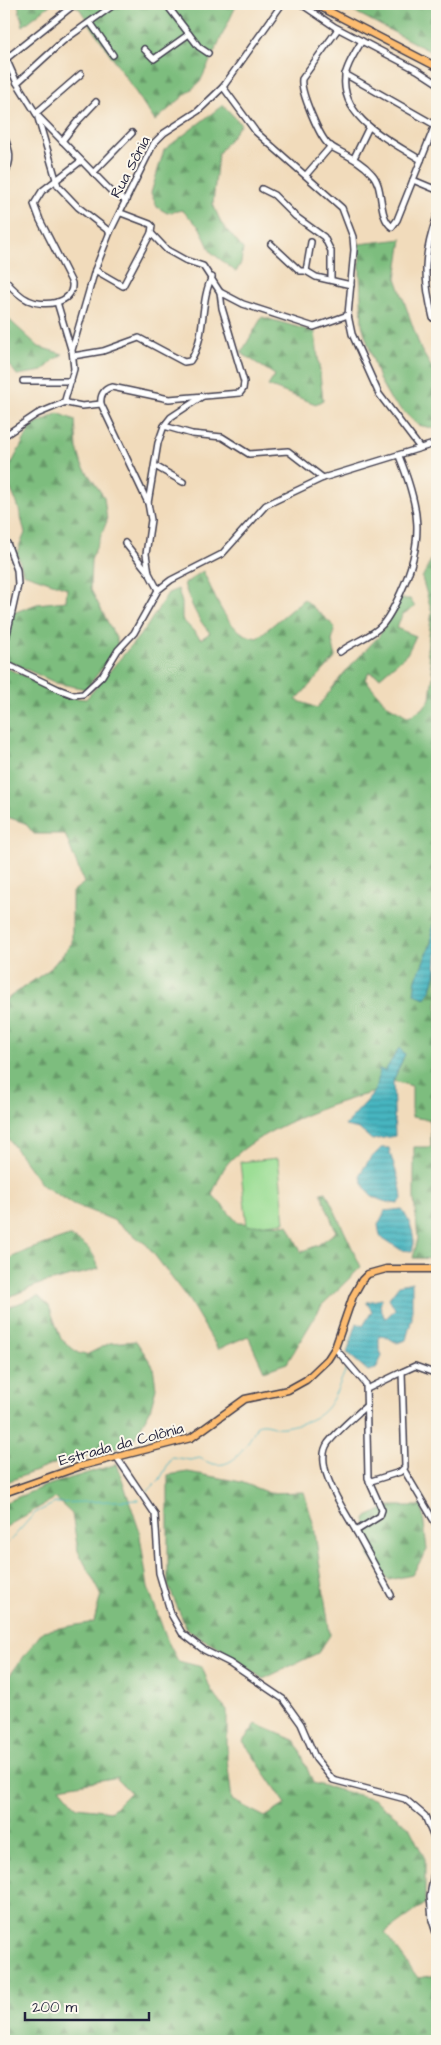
<svg xmlns="http://www.w3.org/2000/svg" width="441" height="2045" font-family="'Architects Daughter',sans-serif">
<style>
.forest{fill:url(#forest-firs);stroke:#50705c;fill-rule:evenodd}
.garden{fill:#9cde95;stroke:#5f8068}
.water{fill:url(#water-rules);stroke:#346c7e}
.lines{fill:none;stroke-linecap:round;stroke-linejoin:round}
.stream{stroke:#46b5c0;stroke-width:1}
.minor-casing{stroke:#413e4e;stroke-width:8}
.major-casing{stroke:#413e4e;stroke-width:9}
.minor{stroke:#fff;stroke-width:5}
.major{stroke:#fdbc70;stroke-width:6}
.labels{text-anchor:middle;stroke-width:4;stroke-linejoin:round;paint-order:stroke}
.street-label{font-size:15px;fill:#22223b;stroke:#fbf7ec}
</style>
<defs>
<pattern id="forest-firs" width="22" height="20" patternUnits="userSpaceOnUse" patternTransform="scale(1.25)"><rect width="22" height="20" fill="#7dbd7e"/><path d="M5 1l3.5 6h-7zM16 11l3.5 6h-7z" fill="#669968"/></pattern>
<pattern id="water-rules" width="6" height="5" patternUnits="userSpaceOnUse" patternTransform="scale(1.25)"><rect width="6" height="5" fill="#46b5c0"/><path d="M0 2.5h6" fill="none" stroke="#3a939d"/></pattern>
</defs>
<rect width="100%" height="100%" fill="#fbf7ec"/>
<filter id="ink" filterUnits="userSpaceOnUse"><feTurbulence type="fractalNoise" baseFrequency=".02" numOctaves="2"/><feDisplacementMap in="SourceGraphic" scale="10" xChannelSelector="R" yChannelSelector="G"/><feConvolveMatrix kernelMatrix="1 2 1 2 8 2 1 2 1" color-interpolation-filters="sRGB"/></filter>
<filter id="wash" filterUnits="userSpaceOnUse"><feTurbulence type="fractalNoise" baseFrequency=".0096" numOctaves="4" result="noise"/><feDisplacementMap in="SourceGraphic" scale="20" xChannelSelector="R" yChannelSelector="G"/><feGaussianBlur stdDeviation="1.12" result="paint"/><feColorMatrix in="noise" values="0 0 0 0 0 0 0 0 0 0 0 0 0 0 0 0 0 1.4 0 .05"/><feComposite in="paint" operator="in"/></filter>
<g filter="url(#wash)">
<rect width="100%" height="100%" fill="#f1dbbb"/>
<!-- forest -->
<g class="forest">
<path d="M18,4H51L23,26Z"/>
<path d="M70,4H237L200,82L155,121L79,8Z"/>
<path d="M340,4H437V55Z"/>
<path d="M223,105L241,124L218,154L213,204L221,223L243,249L241,263L236,272L211,252L200,228L182,210L167,213L157,207L151,193L164,150Z"/>
<path d="M402,239L396,278L421,350L437,376V429L418,425L391,400L379,379L362,325L359,244Z"/>
<path d="M4,315L39,347L63,354L54,360L43,371L17,375L8,363L4,364Z"/>
<path d="M262,317L315,332L323,400L316,404L268,386L275,375L241,353Z"/>
<path d="M58,413L75,420L77,448L82,465L104,497L107,521L91,560L90,588L117,640L118,648L86,689L56,683L4,659V612L13,613L37,604L66,601L67,588L23,573L17,552L25,533L18,506L5,476L31,427Z"/>
<path d="M437,530V924H433L431,944L416,979L431,990L437,967V1259L413,1258L418,1238L414,1199V1147H431L430,1120L412,1117V1086L393,1081L405,1054L384,1071L379,1069V1080L375,1092C331,1103 259,1129 228,1163C221,1171 217,1184 212,1194L238,1223L288,1225L301,1252L318,1245L336,1232L321,1193L326,1192L361,1267L322,1305L287,1363L264,1371L248,1336L218,1349L190,1302L147,1245L113,1220L73,1204L42,1185L4,1133V1001L50,969L72,943V892L84,883L65,834H34L25,823L4,816V667L76,698L86,699L146,628L168,593L178,589L182,603V619L201,639L210,633C197,619 190,602 184,584L203,571C215,595 226,634 257,638L304,599L335,627L332,641L336,657L296,700L317,708L344,673L379,636L400,599H410L415,607L403,614L396,628L416,636L407,654L380,677L369,672L365,679L386,704L409,717L424,707L430,699L433,675L427,650L432,612L422,578L433,556Z"/>
<path d="M69,1236C87,1245 93,1250 99,1269L40,1284L4,1299V1261L28,1250Z"/>
<path d="M38,1296L49,1306L61,1339L78,1353L86,1355L110,1343L136,1341L153,1366L156,1388L150,1410L134,1439L112,1450L62,1461L4,1483V1309Z"/>
<path d="M117,1464L139,1530L148,1587L167,1640L178,1661L202,1667L211,1690L227,1711V1759L232,1800L265,1817L286,1804L243,1741L256,1724L296,1741L313,1783L374,1799L409,1827L425,1859V1904L385,1933L418,1978L437,1975V2041H4V1826L8,1822L6,1807L4,1808V1683L43,1631L94,1622L101,1594L78,1551L72,1514L55,1498L4,1528V1503L45,1486ZM119,1777L117,1779L130,1792L111,1811L77,1807L60,1787Z"/>
<path d="M188,1472L241,1482L269,1493L304,1492L314,1526L330,1635L318,1653L263,1679L226,1652L187,1630L168,1585V1475Z"/>
<path d="M390,1506H422L427,1550L412,1575L389,1580L369,1556L365,1518Z"/>
</g>
<!-- garden -->
<path class="garden" d="M278,1158L285,1222L247,1226L240,1162Z"/>
<!-- water -->
<g class="water">
<path d="M433,924H437C437,949 440,976 426,998L414,994L416,979L431,944Z"/>
<path d="M399,1048L405,1054L393,1081L395,1136L372,1140L359,1129L345,1126C360,1105 380,1096 379,1069L385,1071Z"/>
<path d="M381,1148H389C393,1167 401,1179 402,1199L398,1204C377,1201 365,1196 360,1174L369,1160Z"/>
<path d="M402,1209C410,1222 417,1237 412,1251L401,1250L380,1236L378,1225L385,1211Z"/>
<path d="M412,1282V1318L406,1340L397,1343L387,1337L379,1336V1347L382,1356L376,1369L368,1371L347,1353L357,1323L363,1326L372,1311L366,1302L382,1299L380,1306L385,1319L395,1309L389,1298L399,1285Z"/>
</g>
<g class="lines">
<!-- stream -->
<g class="stream">
<path d="M144,1495L160,1479L172,1457L190,1460L200,1458C230,1478 246,1448 257,1425C269,1421 273,1429 284,1427C330,1419 330,1405 347,1367"/>
<path d="M8,1543L35,1513L55,1503L139,1500"/>
</g>
</g>
</g>
<g filter="url(#ink)">
<g class="lines">
<defs>
<g id="minor">
<path d="M166,4L199,47L208,53"/>
<path d="M301,4L335,27L417,70L437,83"/>
<path d="M90,22L113,55"/>
<path d="M338,29L302,79C300,91 320,139 330,146C345,155 360,160 372,174C385,188 377,216 392,227L397,220L437,120"/>
<path d="M362,41C356,51 347,64 345,76C340,119 391,141 421,160"/>
<path d="M144,49L154,59L189,34"/>
<path d="M4,54L17,83L37,115L112,192L126,201"/>
<path d="M7,58L75,4"/>
<path d="M345,74L435,125"/>
<path d="M17,83L63,41L115,4"/>
<path d="M223,87L256,132L342,208L353,237L354,250L348,315L352,334L379,394L420,448"/>
<path d="M36,113L81,74"/>
<path d="M38,118L58,186L78,207L110,232"/>
<path d="M4,136C10,150 13,161 4,174"/>
<path d="M62,141L76,123L96,102"/>
<path d="M354,158L369,127"/>
<path d="M93,173L132,133"/>
<path d="M306,175L331,146"/>
<path d="M413,180L437,190"/>
<path d="M262,189L274,195L295,216L324,237L331,251V280"/>
<path d="M121,213L150,224L152,226L151,233L167,250L185,260L203,266L220,292L243,304L314,327L348,315"/>
<path d="M271,244L300,271H306L311,242"/>
<path d="M95,270L123,286L151,233"/>
<path d="M306,271L316,277L351,285"/>
<path d="M4,279C10,286 19,296 28,300C42,307 74,305 72,283L40,220L34,204L42,191L81,161"/>
<path d="M57,302L71,349"/>
<path d="M433,318C423,277 423,256 437,216"/>
<path d="M73,356L103,351L139,338L184,362L190,361C207,337 199,302 212,277"/>
<path d="M23,381H71"/>
<path d="M101,404L82,406L67,403L65,400L74,369L72,350L95,270L110,232L154,143L164,133L198,111L223,87L282,4"/>
<path d="M164,426L171,417L203,396"/>
<path d="M4,436L37,414L66,402"/>
<path d="M155,466L183,482"/>
<path d="M148,503L101,404C100,396 103,389 112,387L169,399L240,393L243,389L244,382L222,308L220,292"/>
<path d="M4,540L7,543L17,570L18,585L4,648"/>
<path d="M125,543L148,572"/>
<path d="M158,590L149,573L146,554L151,520L148,503L158,443L164,426L192,434L222,437L249,454L288,451L323,478"/>
<path d="M340,652C352,642 372,637 382,625C390,616 396,603 401,592C425,540 420,508 399,456"/>
<path d="M4,663L58,689L74,695L83,694L102,676L118,650L134,633L158,590L171,580L222,554L266,505L323,478L437,443"/>
<path d="M335,1348L366,1384L368,1478L371,1481L400,1472L405,1467L402,1372L415,1366L437,1374"/>
<path d="M367,1389L402,1372"/>
<path d="M116,1456L155,1514L159,1573L171,1614L182,1633L204,1650L230,1663L283,1699L301,1724L316,1759L333,1780L405,1799L425,1816L436,1843L437,1856L430,1896L432,1920L437,1936"/>
<path d="M404,1470L437,1526"/>
<path d="M369,1481L382,1510L380,1516L356,1531L391,1595"/>
<path d="M356,1531C345,1511 312,1465 328,1443C339,1429 354,1417 367,1405"/>
</g>
<g id="major">
<path d="M315,4L437,67"/>
<path d="M4,1493L81,1466L191,1438L245,1399L288,1390L306,1380L328,1359L335,1348L353,1296L362,1280L368,1274L386,1269H437"/>
</g>
</defs>
<!-- minor casing -->
<use href="#minor" class="minor-casing"/>
<!-- major casing -->
<use href="#major" class="major-casing"/>
<!-- minor -->
<use href="#minor" class="minor"/>
<!-- major -->
<use href="#major" class="major"/>
</g>
</g>
<g class="labels">
<!-- street labels -->
<g class="street-label">
<text transform="translate(130 167) rotate(-62)" y="5">Rua Sônia</text>
<text transform="translate(121 1444) rotate(-15)" y="5">Estrada da Colônia</text>
</g>
</g>
<!-- margin -->
<rect width="441" height="2045" fill="none" stroke="#fbf7ec" stroke-width="20"/>
<!-- scale -->
<path d="M25 2012v8h124v-8" fill="none" stroke="#22223b" stroke-width="2.5"/>
<text x="32" y="2012" font-size="15" fill="#22223b" stroke="#fbf7ec" stroke-width="4" paint-order="stroke">200 m</text>
</svg>
